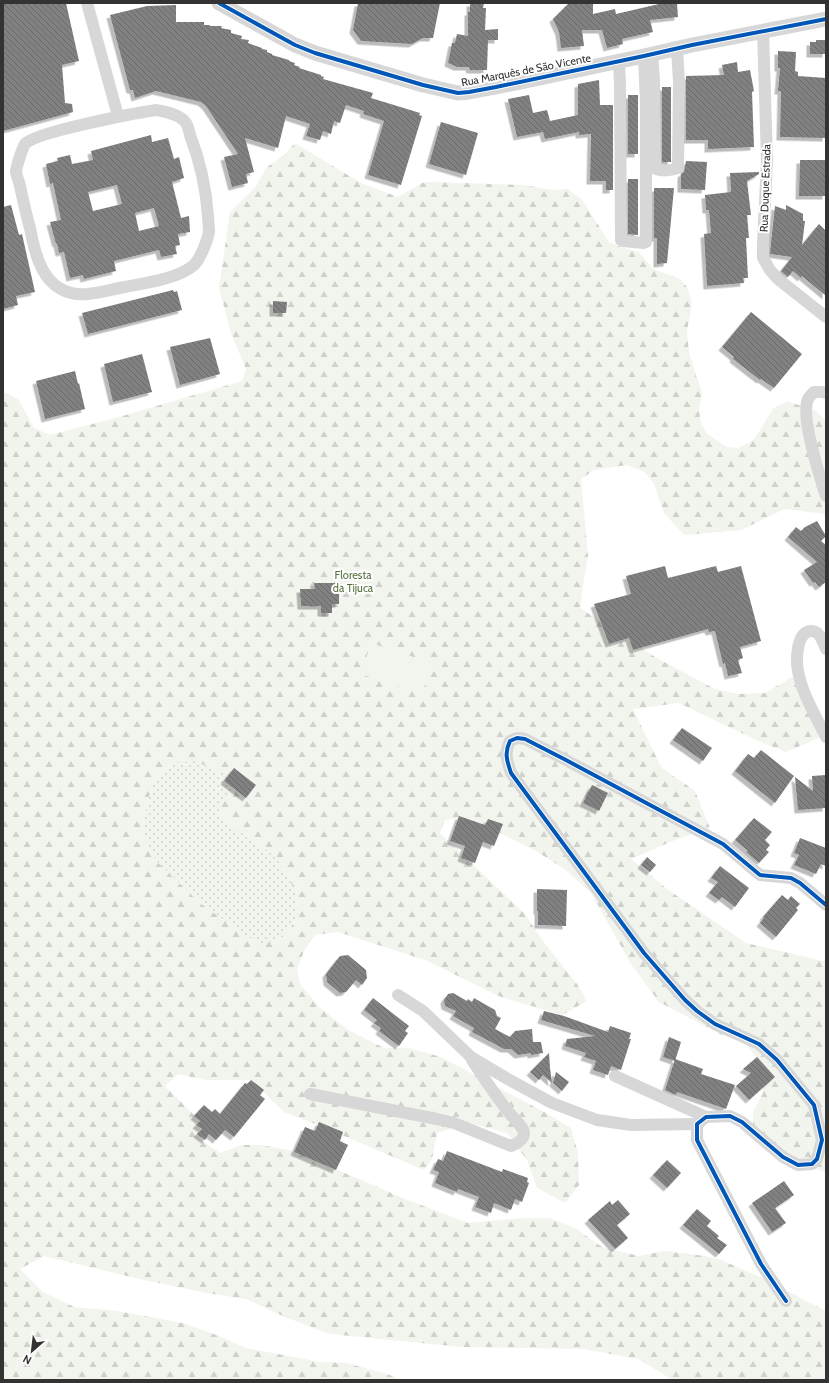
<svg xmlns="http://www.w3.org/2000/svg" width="829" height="1383" font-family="Cabin,sans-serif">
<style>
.grass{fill:url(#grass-dots)}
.forest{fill:url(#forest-firs);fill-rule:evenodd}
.garden{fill:#f1f5ed}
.building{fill:url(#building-back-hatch);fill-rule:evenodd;filter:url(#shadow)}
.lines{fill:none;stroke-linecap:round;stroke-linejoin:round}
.minor{stroke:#d7d7d7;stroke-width:12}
.tertiary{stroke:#d7d7d7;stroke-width:15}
.cycleway-casing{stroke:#fff;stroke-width:6}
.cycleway{stroke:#0057b8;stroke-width:4}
.labels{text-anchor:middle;stroke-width:4;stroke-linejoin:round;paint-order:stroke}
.street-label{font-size:11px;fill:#333;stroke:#fff}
.park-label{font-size:11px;fill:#56703f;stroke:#fff}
</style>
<defs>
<pattern id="grass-dots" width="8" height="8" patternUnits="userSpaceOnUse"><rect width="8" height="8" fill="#f1f5ed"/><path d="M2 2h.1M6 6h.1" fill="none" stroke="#cfd2cc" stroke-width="1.8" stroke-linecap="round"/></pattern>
<pattern id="forest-firs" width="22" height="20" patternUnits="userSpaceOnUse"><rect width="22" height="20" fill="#f1f5ed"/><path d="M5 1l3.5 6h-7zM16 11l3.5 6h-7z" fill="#cfd2cc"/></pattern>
<pattern id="building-back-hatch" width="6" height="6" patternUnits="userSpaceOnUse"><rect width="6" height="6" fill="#818181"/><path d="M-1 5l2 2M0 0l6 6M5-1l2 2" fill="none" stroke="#6a6a6a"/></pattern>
<filter id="shadow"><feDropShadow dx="-3.5" dy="3.5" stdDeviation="0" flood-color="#0004"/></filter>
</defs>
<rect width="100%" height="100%" fill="#fff"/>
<!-- grass -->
<path class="grass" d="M194,761L233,776C236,791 229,796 219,806L221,814L235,828L275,856L288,875L295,893L298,914L290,929L276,941L263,944L249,938L200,903L155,860L145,839L144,828L146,805L154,782L163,771L178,762Z"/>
<!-- forest -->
<path class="forest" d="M295,143L361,183L398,197L422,183L429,182L523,185L554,190L568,189L583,201L609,242L624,248L639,252L653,269L680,279L687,287L692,303L687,331L689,353L702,393L699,410L701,424L707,434L727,447L737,448L749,443L755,438L773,409L787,401L816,411L826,421V516L824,514L785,509L741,530L684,535L664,513L654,484L645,472L627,465L594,470L581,479L588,556L584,579L580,608L655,657L715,689L738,694L765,693L794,676L811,702L819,738L786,752L756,740L679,703L633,709L661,767L695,791L710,828L675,840L631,859L667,889L746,943L823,961L826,959V1172C799,1166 775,1147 753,1132V1113L763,1093V1067L744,1041L722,1035L659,1002L631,964L591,893L566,870L536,851L488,827L460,818L445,820L440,833L524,913L546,945L577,984L587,1001L562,1015L501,997L425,960L338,932L315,935L304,951L297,970L300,984L319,1007L348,1030L384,1048H409L441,1057L546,1113L571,1128L578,1153L579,1185L565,1203L537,1188L527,1160L507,1133L470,1123L437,1133L432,1159L424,1170L330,1130L284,1112L251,1080H205L178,1074L165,1086L198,1119L201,1140L220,1153L242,1145H261L289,1150L378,1187L400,1197L468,1223L525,1218H549L575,1228L602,1247L639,1256L664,1251L705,1256L721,1260L756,1275L826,1311V1380H673L638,1359L584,1349L462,1347L330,1334L285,1317L246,1299L207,1293L144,1280L44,1256L20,1269L43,1292L74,1307L117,1311L183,1323L219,1336L246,1348L320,1362L346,1363L390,1375L399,1380H3V393H7L19,400L34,428L50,435L119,417L242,381L246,369L231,333L219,288L230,212L256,186L267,167L283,156ZM194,761L233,777C236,791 229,796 219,806L221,814L235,828L275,856L288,875L295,893L298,914L290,929L276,941L263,944L249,938L200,903L155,860L145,839L144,828L146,805L154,782L163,771L178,762Z"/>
<!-- garden -->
<path class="garden" d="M371,643L432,663L422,694L361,674Z"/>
<!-- building -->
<g class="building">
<path d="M3,3H66L79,61L62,65L65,103L72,104L73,112L3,131Z"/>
<path d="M358,3H440L433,38H423L412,44L361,41L353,30Z"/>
<path d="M470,3H484L483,8H486L485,30L498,29V40H488L487,70H470L469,67H457L448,63L452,43H455L457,34L468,36V12H470Z"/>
<path d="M569,3H593V14L615,9L616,14L659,4V3H677L678,17L650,20L653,32L622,39L623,44L607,48L602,30H582L584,46L561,48L559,32L553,19Z"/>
<path d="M176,5V22H204V25H210V26H222L221,28L231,30V33L242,36L241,39L249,40L248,43L262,48V49L267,50V52L272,54V55L289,60V61L295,63L294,65L300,67L299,68L321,75V76L324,77L323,79L373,93L371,98L420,113L419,115L422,116L401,185L368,175L384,121L363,114L364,111L346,105L340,123L334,121L331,134L323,131L320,140L306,136L310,124L286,116L278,148L245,138L254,172L246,174L248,183L232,187L224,157L238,154L206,106L201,102L156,91L135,98L133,90H130L110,15L147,6Z"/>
<path d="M816,40H826V54H810V42H816Z"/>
<path d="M778,51L796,52L795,71L798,72V76L826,78V138L780,137L781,91H778L780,68H778Z"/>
<path d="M737,62L738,72L750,70L754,91L752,92L754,147L708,149V140H686V76L724,75L722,65Z"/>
<path d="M599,80L600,105H613V190H606V181H590L591,134L579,135V132L545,139L543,132L517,137L508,99L529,95L533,113L547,110L550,121L578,115V84Z"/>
<rect x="662" y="87" width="9" height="75"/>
<rect x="628" y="95" width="10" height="59"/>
<path d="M441,122L478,133L466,175L429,164Z"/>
<path d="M151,135L152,142L168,138L174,159L179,157L184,178L172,182L181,218L189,216L190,232L178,234L180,245L175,246L177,254L161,257L159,250L114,261L116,271L84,279L83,275L70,278L64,252L59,253L57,243L56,244L50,222L61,220L53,183L50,184L46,164L58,161L57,158L70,155L72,164L93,160L91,151ZM117,185L122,204L93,211L88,192ZM154,208L159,226L139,231L135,213Z"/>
<path d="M800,160H826V196H799Z"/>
<path d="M686,161L707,162L705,190L681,189V174L684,172Z"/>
<path d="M759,172V174L747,181L751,215H747L749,238H746L748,278H743L744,283L707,286L704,234L711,233L709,210H706L705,195L731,192L730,173Z"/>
<path d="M628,179H638V235L628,234Z"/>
<path d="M654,188H674L667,263L657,264V238H654Z"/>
<path d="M11,205L19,235L22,234L35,292L16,296L18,305L3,309V207Z"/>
<path d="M786,205L803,214V221H805L802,245L819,224L826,231V296L802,276L801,278L793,271L788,277L781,271L792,257L770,254L771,243L775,206L786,210Z"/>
<path d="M173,290L174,292L177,291L182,310L88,334L82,313Z"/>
<path d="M273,301L287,302L286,313H273Z"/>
<path d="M751,312L802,354L774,388L761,379L760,380L733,359L734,357L722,347Z"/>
<path d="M210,338L220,374L180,385L170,347Z"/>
<path d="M142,354L152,392L113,402L104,364Z"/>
<path d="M75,371L78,384L79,383L85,409L45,419L36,381Z"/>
<path d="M817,521L826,536L821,541L826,545V582L819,587L815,582L813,583L804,570L817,562L788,537L796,527L801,531L805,527Z"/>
<path d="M665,566L668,578L716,566L718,572L741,566L761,641L740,647L743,658L738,660L742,673L728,676L725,663L723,664L715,631L709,632L708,629L633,650L629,638L609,644L594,604L631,594L626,576Z"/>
<path d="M314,583H339V604H332V613H321V606H301L300,589H315Z"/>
<path d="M682,728L712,748L703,761L673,740Z"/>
<path d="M761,750L794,776L775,803L735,771L748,754L754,758Z"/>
<path d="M234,768L256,785L246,798L224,781Z"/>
<path d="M826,775V808L798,810L795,777L813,791L812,776Z"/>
<path d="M592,785L608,793L599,811L583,803Z"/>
<path d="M459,816L485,825L488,819L503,824L494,846L483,842L475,863L461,858L465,846L450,841Z"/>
<path d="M754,818L772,832L765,840L770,845L766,850L769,852L759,863L746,852L748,851L735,840Z"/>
<path d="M800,838L826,848V866L821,864L816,874L794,865L799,855L794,853Z"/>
<path d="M647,857L656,865L650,872L641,865Z"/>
<path d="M720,866L749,888L735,907L722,897L719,900L709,893L718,882L711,878Z"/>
<path d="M537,889L567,890L566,926L538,925V911H537Z"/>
<path d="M782,895L788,900L791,896L800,904L796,908L798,910L776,937L760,923L764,918L763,917Z"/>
<path d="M348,955L366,970L367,978L362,985L356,980L346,992L340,993L327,982L326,974L340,956Z"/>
<path d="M453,993L467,1001L468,999L472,1002L474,998L495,1010L497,1016L501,1018L495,1029L510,1037L515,1031L532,1029L533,1042H541L543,1053L531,1055V1053L518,1055L511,1049H504L472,1032L474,1028L453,1016L456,1011L445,1006L444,1000L448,994Z"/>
<path d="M373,998L409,1026L405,1031L408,1033L399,1046L379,1031L381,1028L374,1023L377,1020L364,1010Z"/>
<path d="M544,1011L564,1016L608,1032L610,1026L631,1033L629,1039H631L621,1070L611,1066L608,1075L593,1070L596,1061L584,1057L586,1053L565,1046L567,1039L595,1036L541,1020Z"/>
<path d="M669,1037L681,1042L675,1061L663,1057Z"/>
<path d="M549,1053L550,1068L552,1083L543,1075L539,1080L530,1072Z"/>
<path d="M757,1057L775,1077L749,1100L736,1086L751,1073L743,1069Z"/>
<path d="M675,1059L703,1069L701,1074L735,1085L726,1109L677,1092L676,1095L665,1090Z"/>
<path d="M556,1072L569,1082L562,1091L553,1083Z"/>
<path d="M251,1080L264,1090L260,1095L265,1099L234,1137L225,1130L216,1140L209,1134L205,1140L197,1134L202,1129L196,1125L200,1121L194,1116L204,1105L212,1112L215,1109L220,1114L245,1083L247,1084Z"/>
<path d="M319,1122L343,1132L340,1141L348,1145L336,1170L294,1152L305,1127L315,1131Z"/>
<path d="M447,1151L502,1172L503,1169L528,1178L527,1182L529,1183L522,1202L515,1199L511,1210L494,1203L491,1213L475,1207L479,1197L458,1189L457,1192L435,1183L439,1172L433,1170L438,1159L443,1161Z"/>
<path d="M667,1160L681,1173L667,1188L653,1175Z"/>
<path d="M784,1181L794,1195L775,1208L786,1223L772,1232L752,1203Z"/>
<path d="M618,1200L630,1214L617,1225L628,1238L615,1249L588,1220L610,1201L612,1205Z"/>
<path d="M697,1209L711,1221L707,1226L719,1236L717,1238L727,1245L719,1254L683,1225Z"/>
</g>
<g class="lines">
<!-- minor -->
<g class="minor">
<path d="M87,3L118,116"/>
<path d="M763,31L767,160L763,244V258L770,270L778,279L826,317"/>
<path d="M652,54L654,80L655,165L656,169C662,171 672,171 678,168V165L679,82L677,49"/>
<path d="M619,61L620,85L621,240L623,241L644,243L646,242V104L644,56"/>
<path d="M156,110C165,112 180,114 186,123C188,126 189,131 190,135C200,161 206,188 208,216C208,221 209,226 209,231C208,240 200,259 194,265C178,279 145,283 124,287C104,291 80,300 61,289C40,278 34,249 30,228C26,214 23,200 20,186C19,181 16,175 16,171C17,165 22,149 25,144C35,132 136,113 156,110Z"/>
<path d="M826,393L822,392H814C812,394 809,397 808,399C800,416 820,477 826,496"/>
<path d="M826,649C824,645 822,638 819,635C817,632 814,631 811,631C796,632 796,661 798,671C802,694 816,716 826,737"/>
<path d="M398,995L423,1011L471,1057L506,1078L552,1103L597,1120L631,1125L697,1124"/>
<path d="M615,1076L706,1117"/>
<path d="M310,1094L437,1119L454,1123L511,1146C516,1144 523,1141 524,1134C524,1127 516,1121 512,1116C497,1099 485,1079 472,1060"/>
<path d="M786,1301L761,1264L697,1140V1124L706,1117L730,1116L742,1122L783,1157L798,1165L812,1164L817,1159L822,1140L814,1105L777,1060L759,1044L715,1024L697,1011L685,1000L644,953L511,773C507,761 504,753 510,741L517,738L525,739L564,759L723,844L760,875L791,878L800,883L826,905"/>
</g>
<!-- tertiary -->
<path class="tertiary" d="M219,3L295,45L315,53L423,85L458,93L469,92L496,87L644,56L692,45L826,19"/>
<defs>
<g id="cycleway">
<path d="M219,3L295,45L315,53L423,85L458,93L469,92L496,87L644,56L692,45L826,19"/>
<path d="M786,1301L761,1264L697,1140V1124L706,1117L730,1116L742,1122L783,1157L798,1165L812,1164L817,1159L822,1140L814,1105L777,1060L759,1044L715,1024L697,1011L685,1000L644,953L511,773C507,761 504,753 510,741L517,738L525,739L564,759L723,844L760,875L791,878L800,883L826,905"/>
</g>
</defs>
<!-- cycleway casing -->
<use href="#cycleway" class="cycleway-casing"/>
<!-- cycleway -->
<use href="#cycleway" class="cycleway"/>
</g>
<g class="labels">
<!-- street labels -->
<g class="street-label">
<text transform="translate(526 70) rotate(-11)" y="4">Rua Marquês de São Vicente</text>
<text transform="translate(765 188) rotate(-88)" y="4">Rua Duque Estrada</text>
</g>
<!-- park labels -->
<g class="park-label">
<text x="353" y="579">Floresta<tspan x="353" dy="13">da Tijuca</tspan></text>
</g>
</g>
<!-- border -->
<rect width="829" height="1383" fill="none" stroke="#333333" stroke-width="8"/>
<!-- north arrow -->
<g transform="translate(32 1351) rotate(208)" stroke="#ffffff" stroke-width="3" paint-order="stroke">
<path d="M0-3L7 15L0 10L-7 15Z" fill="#333333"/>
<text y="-6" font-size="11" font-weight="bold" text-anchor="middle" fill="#333333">N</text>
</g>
</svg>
